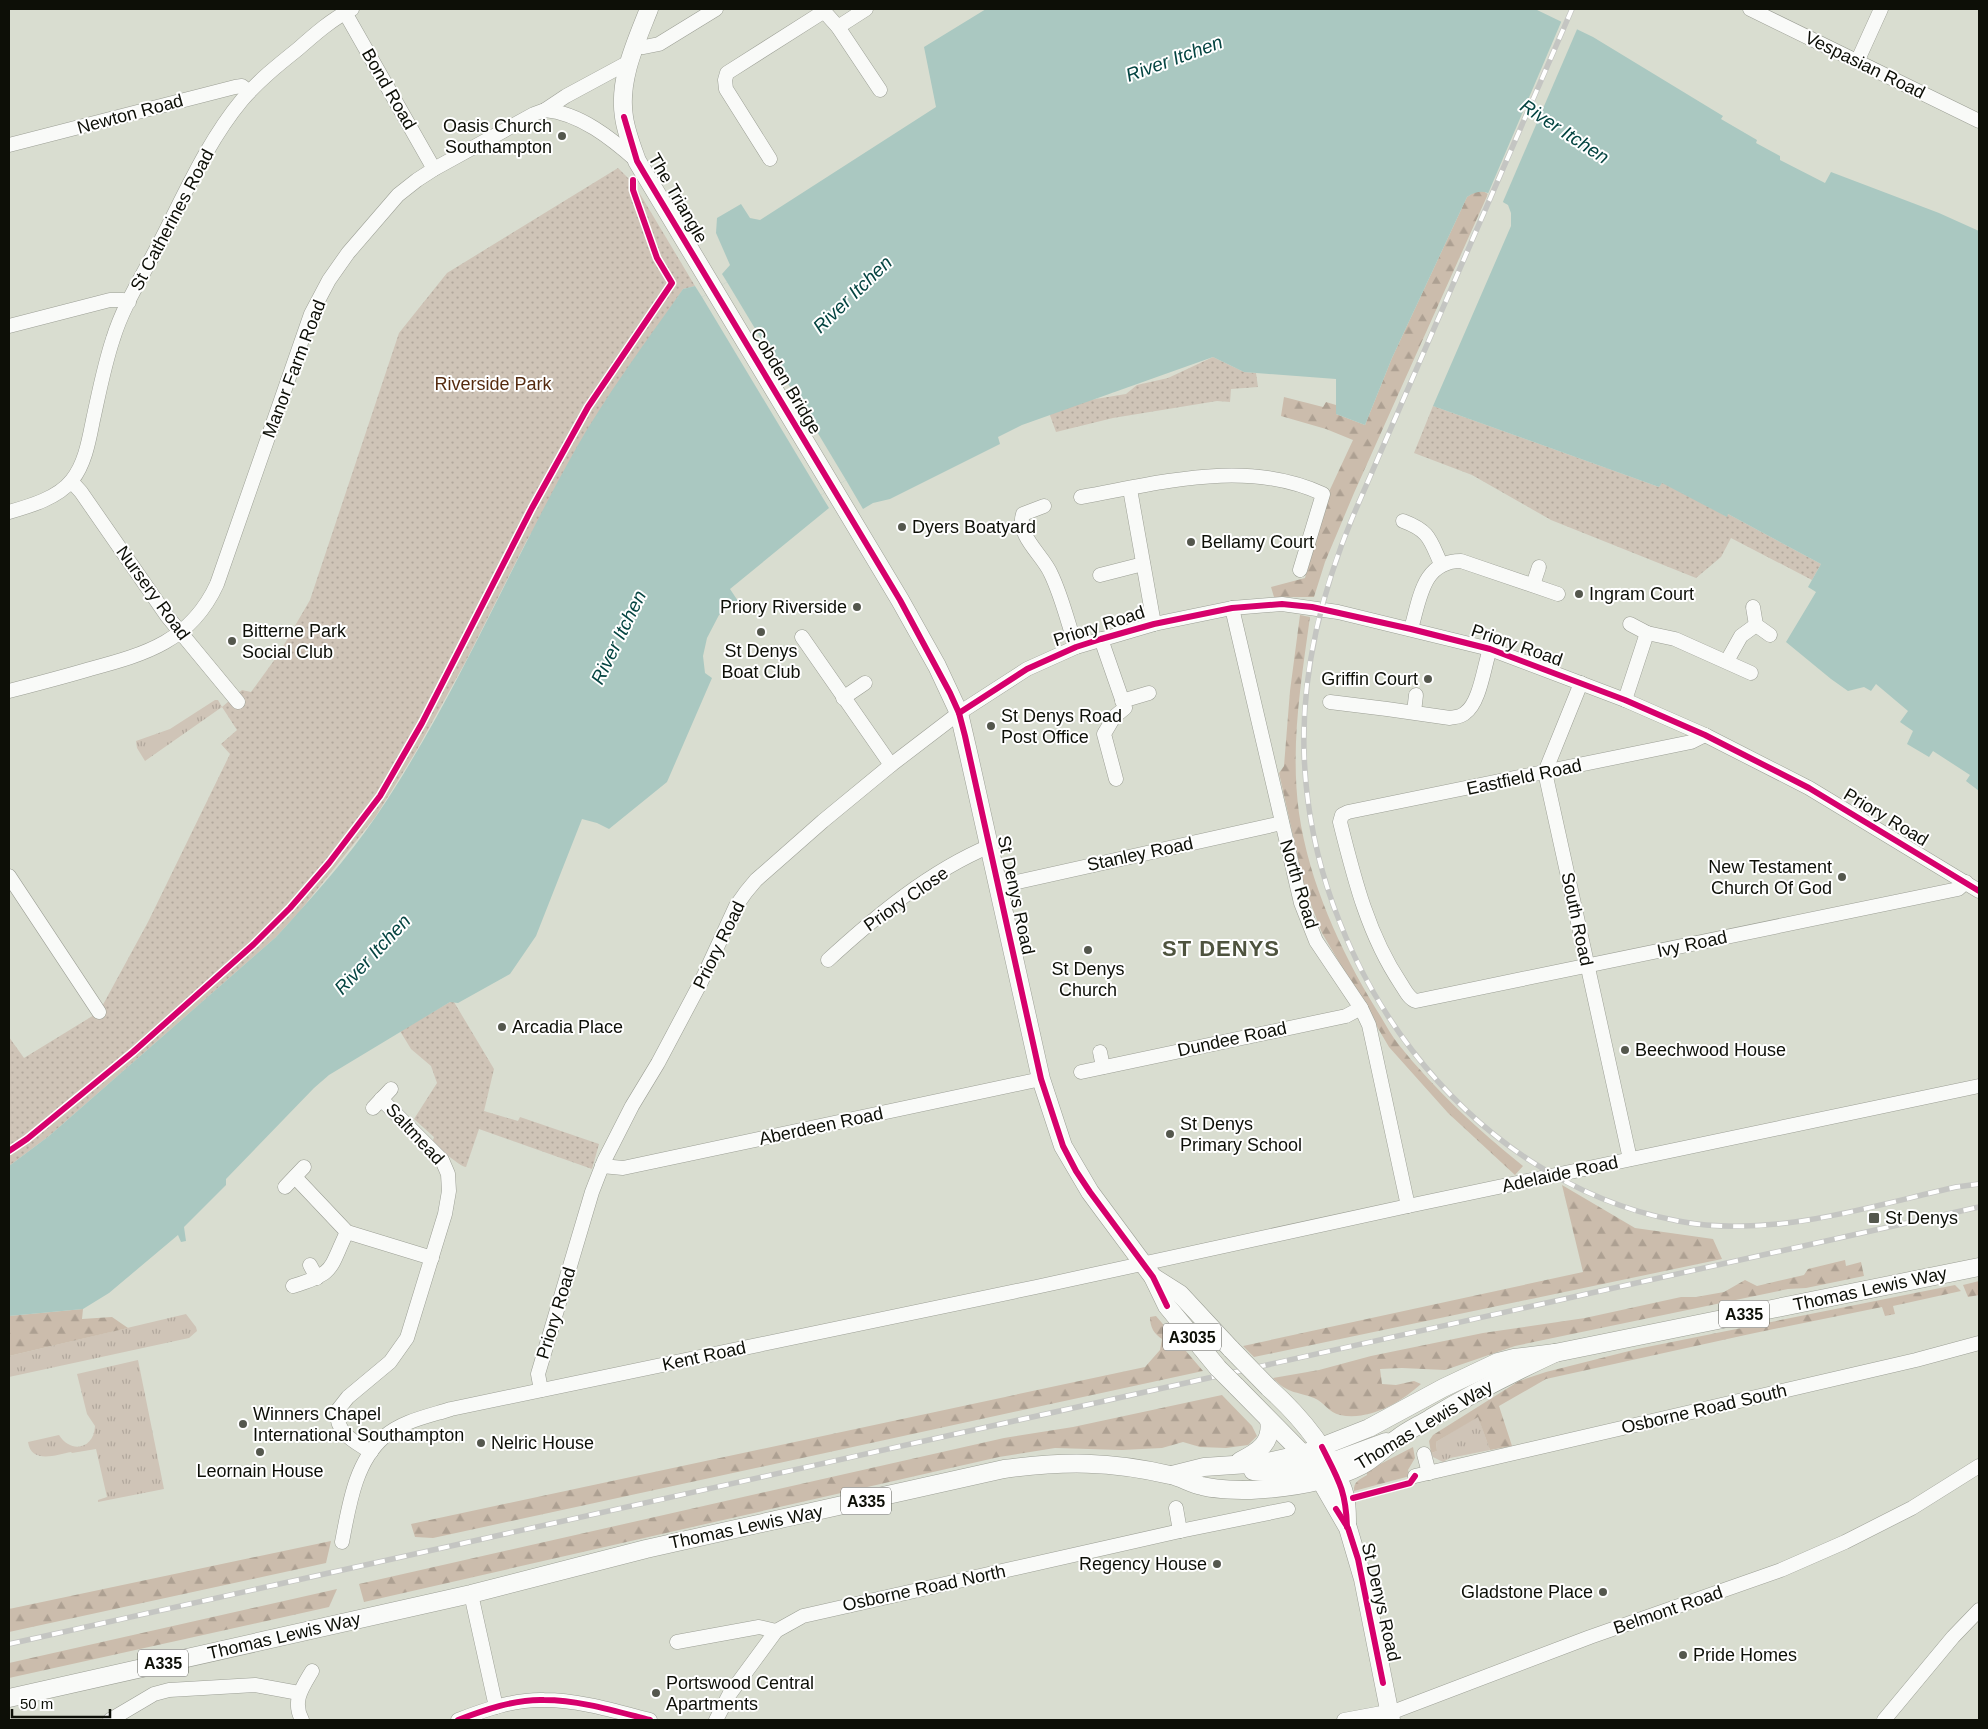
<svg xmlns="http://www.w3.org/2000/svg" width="1988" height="1729" font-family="Arial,sans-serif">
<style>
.grass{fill:url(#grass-tufts)}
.forest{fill:url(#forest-firs)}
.park{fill:url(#park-dots)}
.water{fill:#aac8c1}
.pier{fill:#d9ddd0}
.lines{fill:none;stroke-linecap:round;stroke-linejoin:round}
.minor-casing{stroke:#9c9f95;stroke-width:15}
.major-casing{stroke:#9c9f95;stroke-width:19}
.minor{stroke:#f9faf8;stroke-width:14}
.major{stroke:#f9faf8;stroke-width:18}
.rail-casing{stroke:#c4c5c2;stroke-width:5.5}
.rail{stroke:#fff;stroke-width:4;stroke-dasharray:11;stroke-linecap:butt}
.major-bridge-casing{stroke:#9c9f95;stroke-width:19;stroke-linecap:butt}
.major-bridge{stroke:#f9faf8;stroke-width:18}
.cycleway-casing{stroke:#fff;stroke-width:9}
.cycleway{stroke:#d6006c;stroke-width:6}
.poi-dot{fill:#54574d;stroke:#fff;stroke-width:2}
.labels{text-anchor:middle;stroke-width:4;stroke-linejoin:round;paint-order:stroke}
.shield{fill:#fff;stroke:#565751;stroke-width:1}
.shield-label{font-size:16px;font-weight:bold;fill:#0d0f07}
.street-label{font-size:18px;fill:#0d0f07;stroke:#fff}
.poi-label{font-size:18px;fill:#0d0f07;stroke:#fff;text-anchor:start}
.park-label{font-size:18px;fill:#552b0f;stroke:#fff}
.water-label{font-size:19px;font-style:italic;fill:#044441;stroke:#fff}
.district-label{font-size:22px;font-weight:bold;letter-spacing:1px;fill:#4e533e;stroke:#fff}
</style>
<defs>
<pattern id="grass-tufts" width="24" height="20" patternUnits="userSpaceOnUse" patternTransform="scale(1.25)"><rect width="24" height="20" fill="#cfc4b7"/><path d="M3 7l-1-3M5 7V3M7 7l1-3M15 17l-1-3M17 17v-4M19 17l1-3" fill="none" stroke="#b1a79c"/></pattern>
<pattern id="forest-firs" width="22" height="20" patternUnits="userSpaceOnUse" patternTransform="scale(1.25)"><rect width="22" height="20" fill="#cbbcac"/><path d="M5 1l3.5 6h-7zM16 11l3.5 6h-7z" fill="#ada092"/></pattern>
<pattern id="park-dots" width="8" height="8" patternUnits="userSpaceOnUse" patternTransform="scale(1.25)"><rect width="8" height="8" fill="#cfc4b7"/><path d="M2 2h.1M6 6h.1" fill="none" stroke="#b1a79c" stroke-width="1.8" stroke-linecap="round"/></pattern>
</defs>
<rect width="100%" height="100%" fill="#d9ddd0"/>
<!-- grass -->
<g class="grass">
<path d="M215,700H218L222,707L145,761L137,748L136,741L170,729Z"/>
<path d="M186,1314L196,1327L197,1331L189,1338L9,1377V1356Z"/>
<path d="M138,1360L164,1489L98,1502V1500L107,1497L96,1449L72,1453L71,1452C56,1455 31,1464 28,1442L59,1435C71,1454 94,1449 95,1426L87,1414L77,1374Z"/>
<path d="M1478,1416L1490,1450L1450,1458L1443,1462L1433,1457L1431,1453L1437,1451L1436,1442Z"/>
</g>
<!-- forest -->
<g class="forest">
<path d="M1476,191H1483L1488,194L1354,493L1325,562L1314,597H1274L1271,587L1305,578L1327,496L1353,440L1326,429L1281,416L1284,397L1323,407L1326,402L1336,405V414L1365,425L1392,358L1467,197Z"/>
<path d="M1300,615L1310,617C1301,682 1290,747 1299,813C1309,882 1340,950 1376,1009C1384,1021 1390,1034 1399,1045C1435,1090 1478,1130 1523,1166L1515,1175L1448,1113L1389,1047L1322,933L1305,889L1279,773L1284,766L1290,691Z"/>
<path d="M1562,1185L1635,1228L1713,1239L1722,1259L1254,1357L1243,1346L1583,1272Z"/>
<path d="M1845,1260L1846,1266L1861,1262L1864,1276L1806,1288L1788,1289L1515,1346L1445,1370L1402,1368L1380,1369L1382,1384L1396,1385L1414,1381L1421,1384C1400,1403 1369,1421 1340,1415C1329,1413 1324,1402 1314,1398C1296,1391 1288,1394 1273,1378L1319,1370L1371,1356L1483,1333L1585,1318L1681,1297H1696L1724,1292L1745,1280L1757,1286L1804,1275L1808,1269Z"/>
<path d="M1979,1281V1295L1968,1297L1963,1285Z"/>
<path d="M1955,1285L1961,1291L1893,1306L1895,1314L1885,1316L1882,1307L1750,1334L1546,1379L1499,1406L1512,1446L1490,1450L1478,1417L1436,1442L1437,1451L1431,1453L1429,1441L1433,1435L1519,1381L1546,1372L1637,1349Z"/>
<path d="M83,1309L82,1319L112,1317L128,1328L9,1356V1316Z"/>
<path d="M1156,1316L1203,1371L433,1538L415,1537L411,1524L1145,1367L1160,1350L1162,1339C1154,1334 1150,1327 1150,1317Z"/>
<path d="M1222,1395L1252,1426L1257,1436L1248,1445L1226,1448L1200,1447L1183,1442L1162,1448L1122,1450L1055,1448L999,1457L364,1602L359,1584L1004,1438L1073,1427Z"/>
<path d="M1413,1447L1415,1458L1408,1470L1410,1476L1354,1491C1353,1482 1360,1479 1367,1475V1471Z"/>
<path d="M331,1541L326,1563L9,1632V1609Z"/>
<path d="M337,1589L329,1607L9,1678V1663Z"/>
</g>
<!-- park -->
<g class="park">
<path d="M618,168L634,184L695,286L683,289L527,540L466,661L415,753L376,816L300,911L276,937L49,1136L9,1166V1037L24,1058L99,1012L148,922L230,754L221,744L237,730L222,707L242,690L251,692L278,655L310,600L399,333L447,273Z"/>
<path d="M1213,357L1244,372L1256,373L1258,387L1231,389L1230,402L1217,401L1113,418L1056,432L1047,407L1126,394L1137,385L1168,378Z"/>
<path d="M1433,406L1659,487L1662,482L1726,516L1728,514L1821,564L1812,580L1731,538L1721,557L1696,578L1551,520L1472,475L1414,453Z"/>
<path d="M450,1002H454L494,1069L484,1111L518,1121L520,1117L599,1144L592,1169L479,1129L466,1167C459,1166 441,1149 432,1143L434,1137L414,1119L437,1083L431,1066L411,1049L400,1031Z"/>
</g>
<!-- water -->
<path class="water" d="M986,9H1535L1593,37L1723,116L1721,119L1757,140L1756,143L1780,156V160L1825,183L1831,172L1939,213L1979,231V791L1966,781L1970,775L1933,751L1929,757L1907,744L1913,731L1900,722L1908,711L1876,684L1871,691L1864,687L1848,691L1831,679L1786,642L1816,592L1808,587L1821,564L1728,514L1727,517L1662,483L1659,487L1433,406L1511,226V213L1508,205C1492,196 1485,185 1467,197L1392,358L1365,425L1336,414V379L1244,372L1213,357L1022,425L998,437L1000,444L890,499L873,503L863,509L846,480L821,495L829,508L730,589L738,601L719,615L707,638L703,656L705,673L712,678L667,782L609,829L597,823L582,819L536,936L510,974L458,1003L450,1002L329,1075L314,1088L226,1179V1185L184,1227L186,1241L181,1242L178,1235L109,1293L83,1309L9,1316V1166L49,1136L276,937C311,899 347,859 377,815C454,701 507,572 574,452C606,395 646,342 683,289L695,286L702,297L727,282L722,274L730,265L716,233L717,218L741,204L750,218L760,220L936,107L924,47Z"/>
<!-- pier -->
<g class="pier">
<path d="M1562,20L1578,27L1502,204L1487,196Z"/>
<path d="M727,282L846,480L821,495L702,297Z"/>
</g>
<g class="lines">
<defs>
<g id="minor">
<path d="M343,9L434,169"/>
<path d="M822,9L838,27L880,90"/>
<path d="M1750,9L1979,121"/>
<path d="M838,27L866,9"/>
<path d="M635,47H644L659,44L716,9"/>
<path d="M1857,62L1881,9"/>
<path d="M545,110C580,113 612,139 637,161"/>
<path d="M9,145L235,87L242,86L249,92"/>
<path d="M770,159L726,89L725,80L727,73L823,12"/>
<path d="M9,326L110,300H123L129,302"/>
<path d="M72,482L81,492L167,616L238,702"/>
<path d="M1130,489L1154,624"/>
<path d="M1081,497C1161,483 1246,458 1323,494L1300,570"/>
<path d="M1044,506L1023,514C1016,536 1043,555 1051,574C1062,597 1068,623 1076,647"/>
<path d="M9,512C30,506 58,498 72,480C85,464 89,440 93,420C99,393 104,366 113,339C123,306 143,275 159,244C184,196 207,142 242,100C258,81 278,65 298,49C315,34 332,19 352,9"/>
<path d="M1403,521C1430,531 1430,540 1441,564"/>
<path d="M1100,575L1143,564"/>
<path d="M1533,585L1539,567"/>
<path d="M1753,607L1756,625L1770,635"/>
<path d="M1232,608L1301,903L1316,941L1361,1008L1369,1025L1408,1206"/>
<path d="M1630,624L1647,633L1675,639L1751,673"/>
<path d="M1411,629C1420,598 1423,561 1461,561L1558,594"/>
<path d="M802,637L891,765"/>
<path d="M1101,639L1125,708L1114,717L1104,734L1116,779"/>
<path d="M1727,661L1741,636L1756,625"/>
<path d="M1581,683L1545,772L1630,1159"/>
<path d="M9,691C36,684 63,677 90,669C146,654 191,641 217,584L311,314L329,280L348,253L398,195L417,180L434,169L534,114L545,110L566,96L629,62"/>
<path d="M843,698L865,683"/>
<path d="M1625,700L1647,633"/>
<path d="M1122,701L1149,693"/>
<path d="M1330,702L1387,709L1450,718C1455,717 1461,717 1465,713C1480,703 1484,666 1490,649"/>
<path d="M1414,712L1416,695"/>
<path d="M1705,735L1691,742L1348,812L1342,815L1340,822C1354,878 1368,935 1401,984C1405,990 1409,999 1416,1001L1958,889L1966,882"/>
<path d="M9,876L99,1012"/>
<path d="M999,886L1282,823"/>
<path d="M828,960C876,916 930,871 990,846"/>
<path d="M1100,1052L1103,1067"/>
<path d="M1081,1072L1346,1016L1361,1008"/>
<path d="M373,1108L391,1089"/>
<path d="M602,1166L623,1168L1041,1079"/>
<path d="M295,1177L347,1232L432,1258"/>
<path d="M285,1187L304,1167"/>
<path d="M310,1265L317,1278"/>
<path d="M293,1286C336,1273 329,1269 347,1232"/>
<path d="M541,1390L538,1374L592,1192L604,1161L632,1106L658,1063L701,982L736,906L746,892L756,880L823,821L891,765L959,713L1027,669L1076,647L1154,624L1232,608L1282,604L1338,612L1490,649L1625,700L1705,735L1809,788L1979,891"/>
<path d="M371,1452C354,1441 336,1434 337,1411L348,1397L390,1362L407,1338L445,1214L449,1191L448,1174L442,1160L381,1099"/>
<path d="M1424,1454L1429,1473"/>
<path d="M1415,1476L1916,1360L1979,1343"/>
<path d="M1176,1508L1180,1531"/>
<path d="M342,1542C349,1506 355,1462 384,1437C402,1421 429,1416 451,1409L1036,1287L1408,1206L1979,1086"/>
<path d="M471,1594L496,1707"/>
<path d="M677,1642L759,1627L776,1631"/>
<path d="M110,1720L154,1694L169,1690L255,1685L299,1693"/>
<path d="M302,1720C292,1701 302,1688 312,1671"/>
<path d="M458,1720C484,1710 515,1699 544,1700C579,1700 615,1711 650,1720"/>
<path d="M716,1720L729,1695L776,1631L803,1616L1180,1531L1288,1509"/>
<path d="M1344,1720L1398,1710L1590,1637L1781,1570L1845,1542L1912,1508L1979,1466"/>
<path d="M1884,1720L1953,1637L1979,1610"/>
</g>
<g id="major">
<path d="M649,9C636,42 618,80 624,117C626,132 632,147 637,161L900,600L937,666L959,713L969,756L1041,1079L1063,1146L1090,1192L1153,1277L1167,1306L1218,1368"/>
<path d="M1153,1277L1180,1294L1231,1349"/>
<path d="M1236,1386L1303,1454L1314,1469L1348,1528L1363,1579L1391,1720"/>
<path d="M1269,1388C1300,1416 1327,1448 1342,1487C1347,1499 1347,1512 1347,1525"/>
<path d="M1318,1460L1329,1462L1340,1459L1386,1442"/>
<path d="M1240,1461C1258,1452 1273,1443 1269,1420"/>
<path d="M1253,1471L1279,1473L1314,1469L1324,1470"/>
<path d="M1172,1475L1204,1467L1263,1463L1303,1454L1369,1428L1443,1388L1498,1362L1514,1358L1555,1353L1979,1267"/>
<path d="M9,1698L471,1594L646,1549L1004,1469C1064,1461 1110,1461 1170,1475C1181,1477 1191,1484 1202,1486C1217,1490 1236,1490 1251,1490C1287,1488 1330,1482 1362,1465C1375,1458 1386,1446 1398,1438C1408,1430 1420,1425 1431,1418C1471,1394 1512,1373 1555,1353"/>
</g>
</defs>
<!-- minor casing -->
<use href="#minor" class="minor-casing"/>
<!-- major casing -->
<use href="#major" class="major-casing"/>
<!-- minor -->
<use href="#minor" class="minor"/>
<!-- major -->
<use href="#major" class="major"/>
<defs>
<g id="rail">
<path d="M1572,9L1353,516C1322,591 1302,668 1304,750C1309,963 1462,1180 1678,1221C1771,1239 1867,1207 1956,1187L1979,1184"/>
<path d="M9,1644L1979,1207"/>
</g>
</defs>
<!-- rail casing -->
<use href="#rail" class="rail-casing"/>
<!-- rail -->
<use href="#rail" class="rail"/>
<defs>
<g id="major-bridge">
<path d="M1231,1349L1269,1388"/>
<path d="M1218,1368L1236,1386"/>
</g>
</defs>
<!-- major-bridge casing -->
<use href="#major-bridge" class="major-bridge-casing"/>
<!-- major-bridge -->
<use href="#major-bridge" class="major-bridge"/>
<defs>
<g id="cycleway">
<path d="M624,117L637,161L644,173L900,600L950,693L959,713L965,736L1041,1079L1063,1146L1076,1171L1090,1192L1153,1277L1167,1306"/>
<path d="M959,713L1027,669L1076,647L1101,639L1154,624L1232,608L1282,604L1312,607L1411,629L1490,649L1625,700L1705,735L1809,788L1979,891"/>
<path d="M9,1151L27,1139L133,1052L254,944L290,908L329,863L380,796L422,723L532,508L588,407L672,283L657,258L633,190V180"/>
<path d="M1322,1447C1338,1479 1346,1490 1347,1527"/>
<path d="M1353,1498L1410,1483L1415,1476"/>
<path d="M1336,1509L1348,1528L1358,1559L1383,1683"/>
<path d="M458,1720C484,1710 515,1699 544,1700C579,1700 615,1711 650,1720"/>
</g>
</defs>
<!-- cycleway casing -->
<use href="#cycleway" class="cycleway-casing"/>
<!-- cycleway -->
<use href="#cycleway" class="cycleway"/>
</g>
<!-- markers -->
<g class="poi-dot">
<circle cx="562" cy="136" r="5"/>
<circle cx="902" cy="527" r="5"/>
<circle cx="1191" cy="542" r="5"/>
<circle cx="1579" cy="594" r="5"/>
<circle cx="857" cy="607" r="5"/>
<circle cx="761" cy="632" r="5"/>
<circle cx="232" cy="641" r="5"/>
<circle cx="1428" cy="679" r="5"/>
<circle cx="991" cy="726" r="5"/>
<circle cx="1842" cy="877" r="5"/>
<circle cx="1088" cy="950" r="5"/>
<circle cx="502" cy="1027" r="5"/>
<circle cx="1625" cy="1050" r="5"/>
<circle cx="1170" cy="1134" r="5"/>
<rect x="1868" y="1212" width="12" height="12" rx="2.5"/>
<circle cx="243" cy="1424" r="5"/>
<circle cx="481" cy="1443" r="5"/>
<circle cx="260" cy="1452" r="5"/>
<circle cx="1217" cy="1564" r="5"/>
<circle cx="1603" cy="1592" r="5"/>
<circle cx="1683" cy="1655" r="5"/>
<circle cx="656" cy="1693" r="5"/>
</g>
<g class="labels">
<!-- shield labels -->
<g class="shield">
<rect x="1719" y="1300.5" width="50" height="27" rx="4"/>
<rect x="1163" y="1323.5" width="58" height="27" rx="4"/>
<rect x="841" y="1487.5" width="50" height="27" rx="4"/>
<rect x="138" y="1649.5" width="50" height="27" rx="4"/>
</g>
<g class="shield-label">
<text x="1744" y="1320">A335</text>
<text x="1192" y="1343">A3035</text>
<text x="866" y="1507">A335</text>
<text x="163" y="1669">A335</text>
</g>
<!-- street labels -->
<g class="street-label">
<text transform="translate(1865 65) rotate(26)" y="6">Vespasian Road</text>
<text transform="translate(389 89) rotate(60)" y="6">Bond Road</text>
<text transform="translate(130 114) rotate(-15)" y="6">Newton Road</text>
<text transform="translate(678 198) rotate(60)" y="6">The Triangle</text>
<text transform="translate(172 220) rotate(-62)" y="6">St Catherines Road</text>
<text transform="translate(294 369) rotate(-69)" y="6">Manor Farm Road</text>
<text transform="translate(786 381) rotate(59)" y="6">Cobden Bridge</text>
<text transform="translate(153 593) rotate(54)" y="6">Nursery Road</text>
<text transform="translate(1099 626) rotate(-18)" y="6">Priory Road</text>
<text transform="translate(1517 645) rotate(19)" y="6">Priory Road</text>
<text transform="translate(1524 777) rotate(-12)" y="6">Eastfield Road</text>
<text transform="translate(1886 817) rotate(31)" y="6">Priory Road</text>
<text transform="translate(1140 854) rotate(-12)" y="6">Stanley Road</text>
<text transform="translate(1299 884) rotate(73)" y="6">North Road</text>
<text transform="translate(1016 895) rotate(78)" y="6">St Denys Road</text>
<text transform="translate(906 899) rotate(-35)" y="6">Priory Close</text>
<text transform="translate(1577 919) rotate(78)" y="6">South Road</text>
<text transform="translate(1692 944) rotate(-12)" y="6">Ivy Road</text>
<text transform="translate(719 945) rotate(-64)" y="6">Priory Road</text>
<text transform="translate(1232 1039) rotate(-12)" y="6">Dundee Road</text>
<text transform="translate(821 1126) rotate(-12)" y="6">Aberdeen Road</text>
<text transform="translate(415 1134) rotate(47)" y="6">Saltmead</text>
<text transform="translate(1560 1174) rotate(-12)" y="6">Adelaide Road</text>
<text transform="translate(1870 1289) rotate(-12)" y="6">Thomas Lewis Way</text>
<text transform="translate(556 1313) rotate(-73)" y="6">Priory Road</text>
<text transform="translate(704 1356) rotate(-12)" y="6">Kent Road</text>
<text transform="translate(1704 1409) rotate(-13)" y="6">Osborne Road South</text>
<text transform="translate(1424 1425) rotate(-31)" y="6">Thomas Lewis Way</text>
<text transform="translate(746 1527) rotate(-12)" y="6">Thomas Lewis Way</text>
<text transform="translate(924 1588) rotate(-12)" y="6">Osborne Road North</text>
<text transform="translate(1381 1602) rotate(77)" y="6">St Denys Road</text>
<text transform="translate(1668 1610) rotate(-19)" y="6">Belmont Road</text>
<text transform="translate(284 1636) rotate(-13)" y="6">Thomas Lewis Way</text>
</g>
<!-- poi labels -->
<g class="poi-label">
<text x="552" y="132" text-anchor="end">Oasis Church<tspan x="552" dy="21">Southampton</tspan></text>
<text x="912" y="533">Dyers Boatyard</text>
<text x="1201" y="548">Bellamy Court</text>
<text x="1589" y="600">Ingram Court</text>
<text x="847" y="613" text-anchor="end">Priory Riverside</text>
<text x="242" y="637">Bitterne Park<tspan x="242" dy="21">Social Club</tspan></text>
<text x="761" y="657" text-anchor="middle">St Denys<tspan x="761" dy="21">Boat Club</tspan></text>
<text x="1418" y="685" text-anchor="end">Griffin Court</text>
<text x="1001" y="722">St Denys Road<tspan x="1001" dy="21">Post Office</tspan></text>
<text x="1832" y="873" text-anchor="end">New Testament<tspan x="1832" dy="21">Church Of God</tspan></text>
<text x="1088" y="975" text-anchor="middle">St Denys<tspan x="1088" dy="21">Church</tspan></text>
<text x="512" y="1033">Arcadia Place</text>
<text x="1635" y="1056">Beechwood House</text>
<text x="1180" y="1130">St Denys<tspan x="1180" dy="21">Primary School</tspan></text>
<text x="1885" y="1224">St Denys</text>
<text x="253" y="1420">Winners Chapel<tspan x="253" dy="21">International Southampton</tspan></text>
<text x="491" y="1449">Nelric House</text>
<text x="260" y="1477" text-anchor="middle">Leornain House</text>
<text x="1207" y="1570" text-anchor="end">Regency House</text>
<text x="1593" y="1598" text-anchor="end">Gladstone Place</text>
<text x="1693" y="1661">Pride Homes</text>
<text x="666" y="1689">Portswood Central<tspan x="666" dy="21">Apartments</tspan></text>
</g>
<!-- park labels -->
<g class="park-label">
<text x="493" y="390">Riverside Park</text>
</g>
<!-- water labels -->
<g class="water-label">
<text transform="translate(1174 58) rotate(-20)" y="7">River Itchen</text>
<text transform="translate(1565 131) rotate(33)" y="7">River Itchen</text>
<text transform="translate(852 294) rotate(-44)" y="7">River Itchen</text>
<text transform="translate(618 637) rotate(-64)" y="7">River Itchen</text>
<text transform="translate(372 954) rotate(-47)" y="7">River Itchen</text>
</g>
<!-- district labels -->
<g class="district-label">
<text x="1221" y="956">ST DENYS</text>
</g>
</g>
<!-- border -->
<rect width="1988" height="1729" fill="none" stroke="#0d0f07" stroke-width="20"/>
<!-- scale -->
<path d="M12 1709v8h98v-8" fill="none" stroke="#0d0f07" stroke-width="2.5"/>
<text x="20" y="1709" font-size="15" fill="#0d0f07" stroke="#ffffff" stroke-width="4" paint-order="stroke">50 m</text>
</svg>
